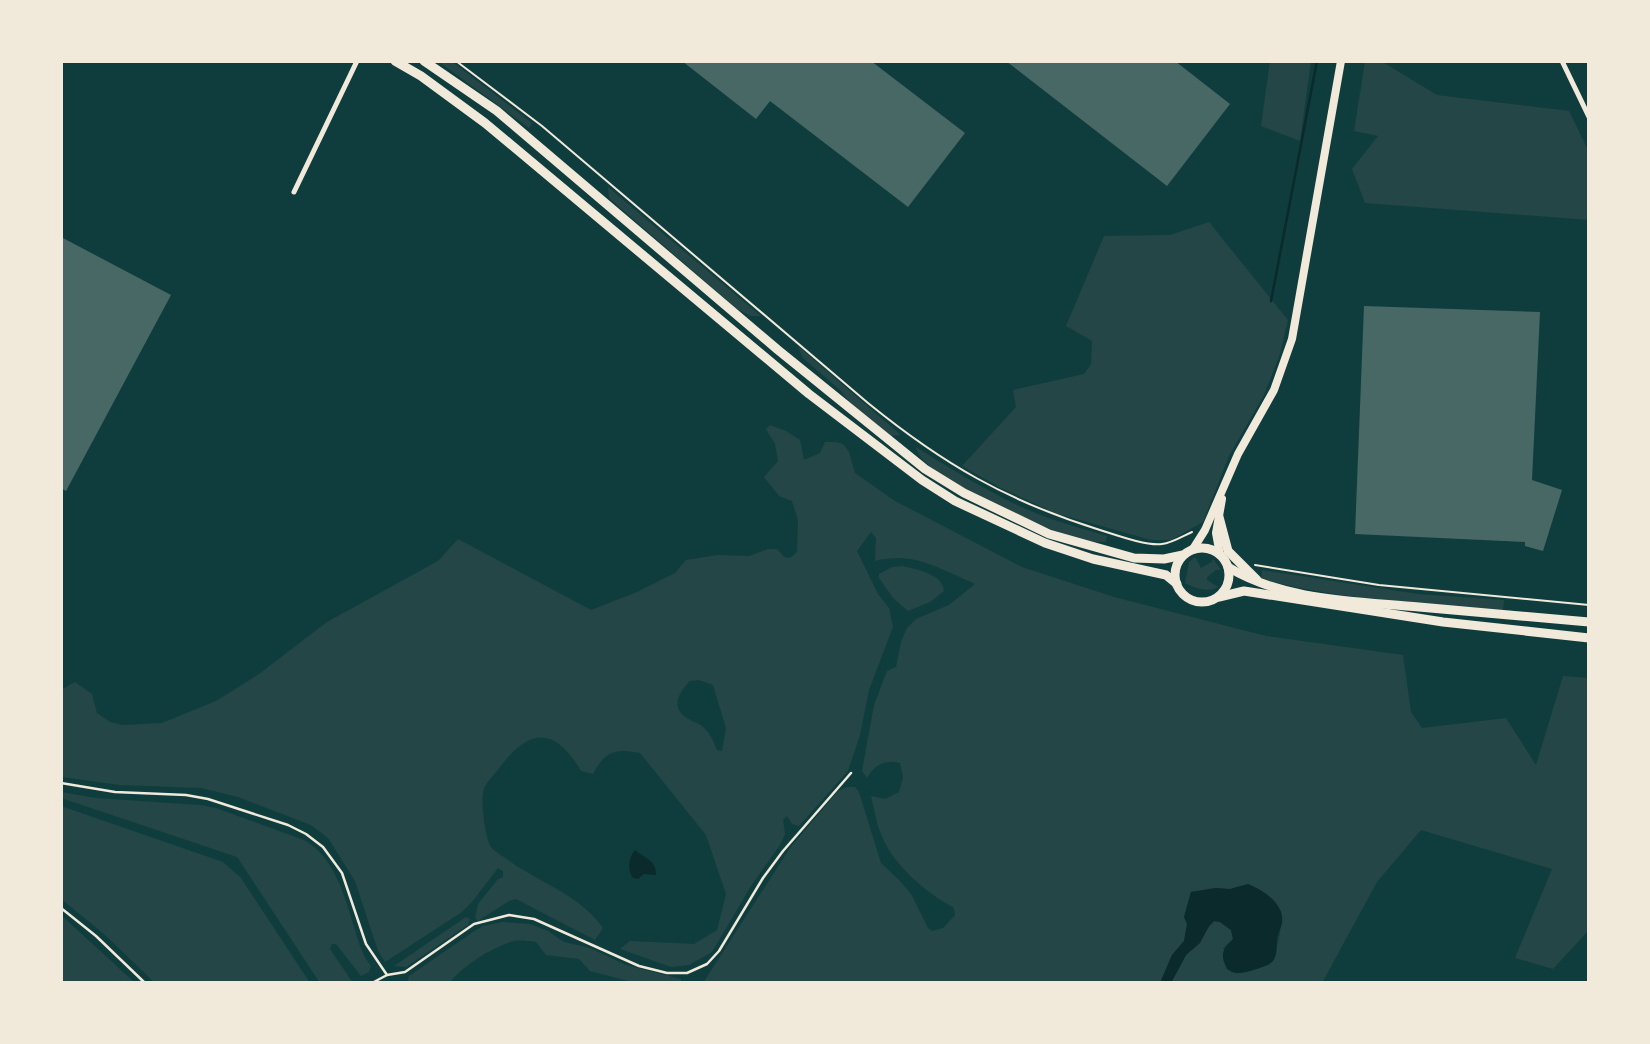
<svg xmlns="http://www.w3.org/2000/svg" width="1650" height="1044" font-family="'Work Sans',sans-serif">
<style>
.green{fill:#244646;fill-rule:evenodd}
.water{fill:#0a2a2b}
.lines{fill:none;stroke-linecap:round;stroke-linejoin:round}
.stream{stroke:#0a2a2b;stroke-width:2.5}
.building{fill:#486865}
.path{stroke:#f1e9da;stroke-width:2}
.service{stroke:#f1e9da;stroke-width:2.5}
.minor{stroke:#f1e9da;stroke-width:5}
.secondary{stroke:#f1e9da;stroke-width:8}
.primary{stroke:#f1e9da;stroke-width:9}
</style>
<rect width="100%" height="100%" fill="#0f3d3e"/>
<!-- green -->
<g class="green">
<path d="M438,61H451L458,66L532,123L529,128Z"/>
<path d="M1270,61H1311L1300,141L1261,126Z"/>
<path d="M1365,61H1381L1437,95L1569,111L1589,152V220L1365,203L1352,169L1378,136L1354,131Z"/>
<path d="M608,187L761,316H751L737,309L609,198Z"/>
<path d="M1209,222L1288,320L1280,354L1264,395L1229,456L1203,522L1171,540H1151L1055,513L999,487L962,466L1016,407L1013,390L1084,374L1091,364L1092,341L1066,326L1104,236L1170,235Z"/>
<path d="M798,346L901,435L890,436L850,403L841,391L802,357Z"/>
<path d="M770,425L786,431L800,440L804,460L820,453L825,442H836L843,444L849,452L855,473L895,501L1022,567L1114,597L1266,636L1403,655L1411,712L1422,728L1506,718L1536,765L1563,676L1589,678V930L1553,969L1515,958L1552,869L1421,830L1377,882L1322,983H1171L1186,955L1214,921L1220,922L1231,930L1233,939L1223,948L1238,973L1269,965C1286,933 1290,889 1240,887C1232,886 1238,889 1230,889C1226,890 1222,888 1219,888C1210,888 1200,891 1191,892L1184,917L1188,924L1184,941L1172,955L1160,983H703L790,848L838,791L847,787H855L859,792L881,863L900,881L911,894L928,928L932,931L943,928L955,915L954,908C925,892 893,865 881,834C876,822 874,808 871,796L885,799L899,792L903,778L900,763C886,759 874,765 867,778L862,771L874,705L887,671L896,667L901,642L907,628L916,619L949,605L975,584C940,569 913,551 875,561L876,538L871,532L857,551L878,594L889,608L893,627L869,690L860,735L848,771L799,826L792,824L787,816L783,820L785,834L780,845L751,886L712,952L689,965L671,967L620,949L630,941L694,944L717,930L726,894L706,835L640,753C615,748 605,751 593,774L581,771C556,728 531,726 500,767C496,773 487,781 484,789C480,799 485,837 491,847C495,852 503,856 508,860C540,883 580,895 603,928L595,940L516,899L509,901L478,921L475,918L478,904L498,879L503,877V871L498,868L472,902L462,912L385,962L378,951L355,881L328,838L311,825L238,797L201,788L120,785L61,777V690L75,682L92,694L97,713L110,722L122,725L162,723L216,701L259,674L327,622L438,561L458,539L591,610L637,592L675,573L686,560L718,555L749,556L768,549H777L784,557L790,558L797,552L798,520L792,501L779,496L764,477L778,461L775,444L766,429ZM699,680L713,685L726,728L722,751L717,750C713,740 710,733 702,726C697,722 692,722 687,718C670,708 679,692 690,681Z"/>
<path d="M916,447C948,467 980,487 1015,504C1044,518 1076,527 1107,536L1106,542C1097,542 1088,542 1079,540C1049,530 919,478 916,447Z"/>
<path d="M1195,557L1201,568L1212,562L1213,559L1221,570H1216L1207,577V580L1218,587C1210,593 1193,588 1185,583L1189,562Z"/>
<path d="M902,566C916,569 943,574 944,591L930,602L908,611L893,598L879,578V574L892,567Z"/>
<path d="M1262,570L1418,594L1504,600L1503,611C1422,603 1339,600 1261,579Z"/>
<path d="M61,792L96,798L200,805L216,808L304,840C335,857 345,898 355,930C359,943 362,955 371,966L369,972L361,976L336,944H332L330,949L353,983H320L237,857L61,798Z"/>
<path d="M61,806L223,862L241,878L310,983H155L104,934L61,899Z"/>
<path d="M61,915L135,983H61Z"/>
<path d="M466,917L470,919L468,925L406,967L394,966Z"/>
<path d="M502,922L530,924L548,931L564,942L590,948L626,965L681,979V983H636L590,971L579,959L546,955L536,942C529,941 521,940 514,941C492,947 464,965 449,983H407L409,976L473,932L483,926Z"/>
</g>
<!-- water -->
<g class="water">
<path d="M635,850C644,858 657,860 656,875L644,874L638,879L633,878C627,871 629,856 635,850Z"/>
<path d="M1248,884C1263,890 1285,904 1282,923C1281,929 1277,934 1277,939C1276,947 1278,954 1273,961C1269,966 1244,974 1237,973C1233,973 1230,971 1227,969C1220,955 1222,950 1233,939L1231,930L1220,922L1214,921L1209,926L1200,943L1186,955L1171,983H1160L1172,955L1184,941L1187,924L1184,917L1191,892L1216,888L1230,889Z"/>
</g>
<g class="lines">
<!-- stream -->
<path class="stream" d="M1271,301L1317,61"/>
</g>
<!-- building -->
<g class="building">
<path d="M682,61H871L965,133L908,207L770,101L756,119Z"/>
<path d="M1006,61H1175L1230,104L1167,186Z"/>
<path d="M61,237L171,295L66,491L61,488Z"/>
<path d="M1364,306L1540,312L1532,480L1562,490L1543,551L1525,546V542L1355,534Z"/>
</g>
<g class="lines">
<!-- path -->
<g class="path">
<path d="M456,61L542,126L868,403C943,464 1007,501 1100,530C1116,535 1146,546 1162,544C1172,543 1183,536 1192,532"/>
<path d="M1255,565L1379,585L1589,605"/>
</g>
<!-- service -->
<g class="service">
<path d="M61,783L115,792L186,795L208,799L288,825L306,834L323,847L342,873L366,944L387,975"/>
<path d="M61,908L96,936L145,983"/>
<path d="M372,983L387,975L405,972L474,924L509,915L534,919L639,966L667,973H687L707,964L719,951L763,878L783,851L851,773"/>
</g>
<!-- minor -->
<g class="minor">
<path d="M1562,61L1589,117"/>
<path d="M294,192L357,61"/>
</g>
<!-- secondary -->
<g class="secondary">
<path d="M1193,549L1205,530L1238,454L1274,390L1292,339L1341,61"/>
<path d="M1220,555L1216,533L1222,499"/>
</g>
<!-- primary -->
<g class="primary">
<path d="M395,61L421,76L485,123L809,394L922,480L955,501L1045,543L1093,559L1166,575L1177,584"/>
<path d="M424,61L497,111L778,350L925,469L964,493L1049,534L1134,558L1164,559L1183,555"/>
<path d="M1219,517L1228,551L1257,580"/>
<circle cx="1202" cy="575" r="27"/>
<path d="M1228,567C1283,601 1355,601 1419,607C1475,612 1532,617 1589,622"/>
<path d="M1219,597L1244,591L1443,622L1589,638"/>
</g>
</g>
<!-- border -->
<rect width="1650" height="1044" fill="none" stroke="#f1e9da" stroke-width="126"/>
</svg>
